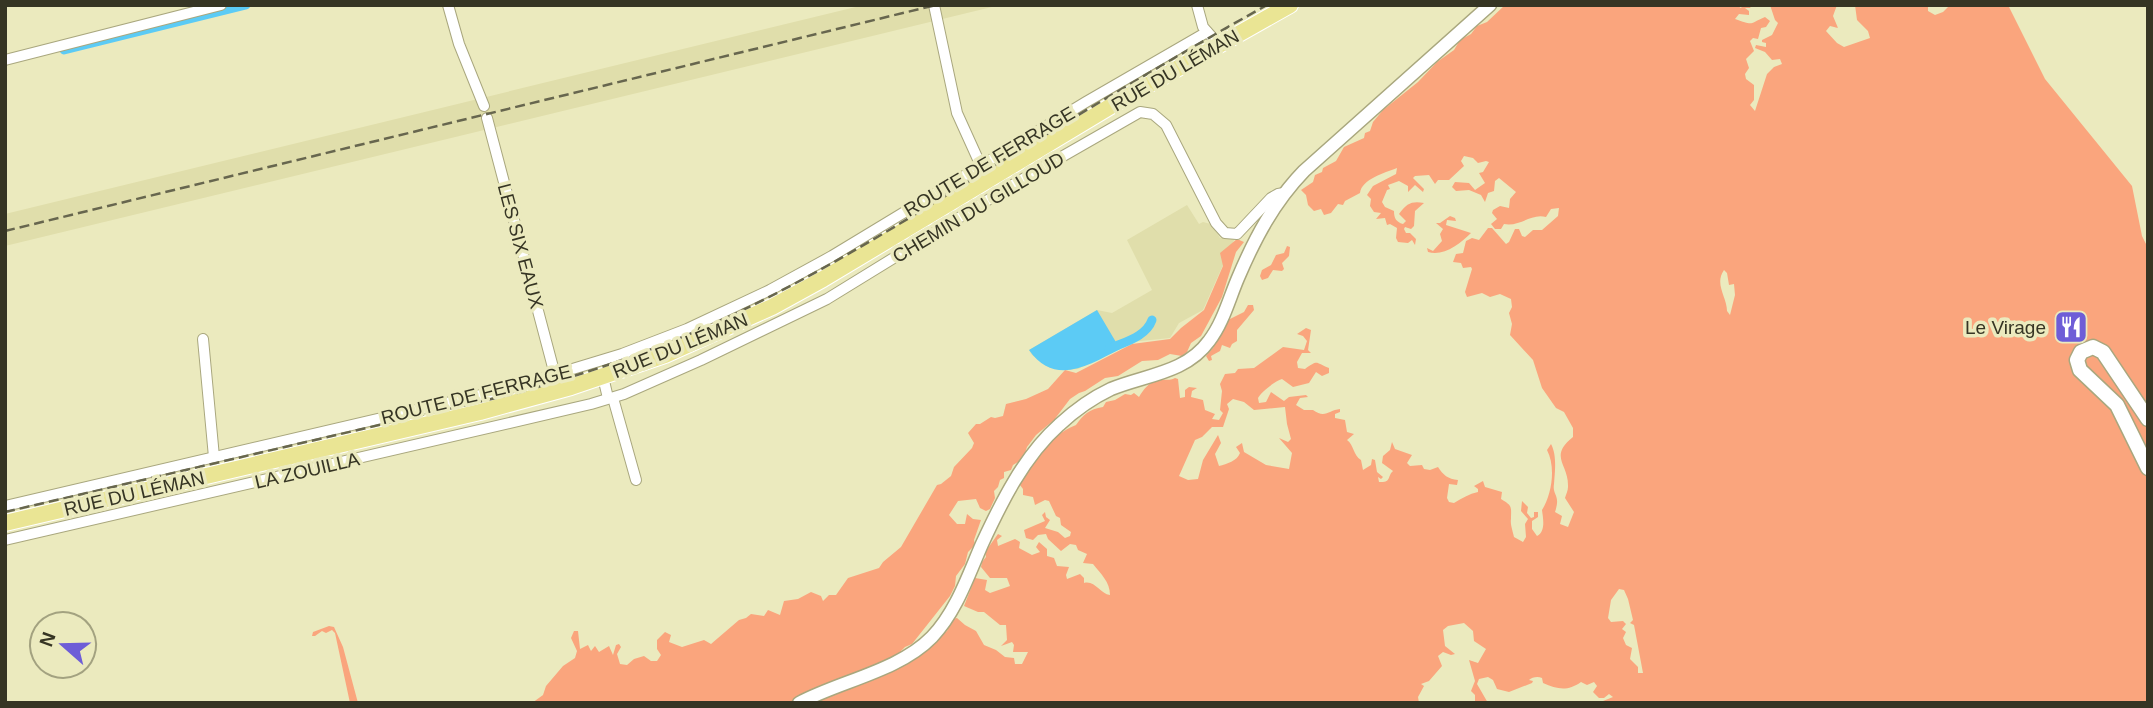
<svg xmlns="http://www.w3.org/2000/svg" width="2153" height="708" font-family="Helvetica,sans-serif">
<style>
.built{fill:#e0deab}
.green{fill:#faa57d;fill-rule:evenodd}
.water{fill:#5ccbf5}
.lines{fill:none;stroke-linecap:round;stroke-linejoin:round}
.canal{stroke:#5ccbf5;stroke-width:9}
.minor-casing{stroke:#a9a77e;stroke-width:12}
.tertiary-casing{stroke:#a9a77e;stroke-width:15}
.secondary-casing{stroke:#a9a77e;stroke-width:17}
.primary-casing{stroke:#fff;stroke-width:18}
.minor{stroke:#fff;stroke-width:10}
.tertiary{stroke:#fff;stroke-width:12}
.secondary{stroke:#fff;stroke-width:14}
.primary{stroke:#eae594;stroke-width:16}
.rail{stroke:#67664e;stroke-width:2.5;stroke-dasharray:10 5;stroke-linecap:butt}
.labels{text-anchor:middle;stroke-width:7;stroke-linejoin:round;paint-order:stroke}
.street-label{font-size:19px;fill:#363524;stroke:#ebeabe}
.poi-label{font-size:19px;fill:#363524;stroke:#ebeabe;text-anchor:end}
</style>
<rect width="100%" height="100%" fill="#ebeabe"/>
<!-- built -->
<g class="built">
<path d="M864,5H1000L5,246V214Z"/>
<path d="M1187,205L1199,224L1203,222L1211,224L1220,238H1235L1203,310L1179,323L1170,338L1131,342L1078,369L1062,370L1050,368L1032,355L1029,350L1097,310L1112,313L1152,290L1127,240Z"/>
</g>
<!-- green -->
<g class="green">
<path d="M1505,5H1736L1741,8L1743,5H1752L1750,8H1745L1749,11V15L1739,14L1735,19C1755,26 1748,24 1765,17L1770,21L1766,27L1761,28L1758,39L1753,38L1750,41L1754,51L1746,59L1749,68L1745,74L1746,79L1754,85V100L1750,105L1755,111L1767,74L1774,67L1782,64L1780,59L1772,60L1765,52L1755,48L1756,45L1766,47V43L1762,42V40L1772,35L1778,23L1775,20L1770,5H1837L1833,16L1838,28L1830,26L1826,31L1837,43L1844,47L1870,38L1868,31L1857,20L1855,5H1928V11L1935,15L1943,12L1950,5H2008L2045,79L2132,186L2142,236L2148,248V703H1598L1613,697L1609,694L1604,698H1599L1593,692L1597,686L1594,682L1587,685L1581,682C1567,692 1557,689 1543,683L1542,678C1538,676 1532,677 1529,680L1533,681L1532,683L1509,692L1497,689L1493,680L1488,677L1479,679L1477,684L1488,703H1475V695L1471,691L1475,681L1469,660L1478,663L1486,649L1474,641L1473,631L1464,623L1448,626L1443,630L1445,646L1455,654L1451,655L1443,652L1438,656L1442,666L1429,681L1421,684L1424,686L1418,697L1419,703H532L543,695L546,686L563,666L575,658L577,651L571,638L574,631H578L580,649L588,645L591,651L595,646L599,652L609,646L613,655L616,645L619,644L621,647L617,654L620,664L627,665L634,659L644,656L651,661H657L661,655L657,649V640L665,632L671,635L669,642L682,647L704,640L711,644L739,620L746,618L751,614L764,616L768,610L780,615L784,601L798,599L811,592L821,596L823,601L829,595H836L848,578L879,568L883,562L901,547L937,485L941,484L951,476L954,467L972,448L974,443L968,433L976,424H980L991,417L995,418L1003,416L1006,404L1026,399L1048,389L1065,370L1076,373L1132,344L1170,339L1181,328L1204,310L1223,266L1220,253L1237,239L1244,242L1236,252L1222,297L1201,336L1191,343L1187,352L1182,356L1170,354L1158,360L1142,361L1118,376L1105,378L1085,391L1079,393L1070,399L1054,420L1036,435L1027,447L1023,459L1013,465L1011,470L1004,472V478L1000,480L998,487L994,491L995,498L990,509L986,511L980,508L976,499L958,501L949,515L957,524H965L967,514L973,519L981,520L974,540L975,545L968,552L965,564L956,576L955,586L950,596L912,644L905,647L901,651L905,661L917,658L940,635L947,631L952,619L957,618L965,625L976,631L984,645L996,650L1005,657L1014,658L1015,664H1022L1028,652H1013L1014,645L1012,642L1001,646L1007,640L1006,625H1000L984,612H978L964,606L975,578L987,580L985,590L990,593L1010,586L1007,578H990L981,567L982,562L986,557L985,552L998,534L1002,536L997,540L998,546L1015,539L1020,542L1019,548L1032,555L1040,552L1036,547L1039,542L1047,549V556L1054,558L1057,566L1069,567L1066,575L1067,579L1080,574L1084,578V583C1095,580 1100,594 1110,595C1110,582 1101,574 1093,564L1083,563L1087,554L1078,550L1076,545L1070,544L1061,551L1048,539L1046,534L1038,535L1033,540L1026,538L1024,530L1045,521L1042,515L1045,512L1046,517L1050,520L1045,528L1058,532L1065,538L1070,536L1071,532L1061,525L1060,518L1056,516L1049,501L1045,500L1035,505L1033,497L1023,495V489L1020,485C1032,462 1051,434 1076,425C1083,415 1089,409 1103,407L1106,402L1115,400L1125,394L1131,395L1134,393L1139,397C1143,390 1149,382 1157,380C1164,378 1167,382 1175,378L1178,379L1180,398L1185,397V390L1189,387L1197,388L1192,391L1191,397L1203,400L1205,410L1215,414L1212,419L1219,420L1223,413L1220,410L1222,391L1220,384L1225,374L1235,373L1238,369L1254,368L1283,347L1304,350L1307,341L1303,336L1297,334L1306,328L1311,330L1308,350L1311,353H1302L1297,362L1298,368L1305,369C1319,359 1315,363 1329,368V373L1322,376L1316,372L1309,383L1293,387L1282,379C1275,381 1261,392 1258,398L1259,403L1266,402L1271,392L1284,401L1289,397L1306,395L1308,397L1300,398L1296,405L1304,410H1313C1325,419 1329,410 1340,409V412L1335,414V418L1345,420L1347,432L1354,434L1347,440C1354,445 1353,455 1361,460L1363,470L1371,465L1372,459L1375,460L1377,472L1383,477L1381,479L1378,477L1379,482C1392,483 1387,476 1393,471L1382,463L1383,456L1390,450L1392,442L1395,449L1412,455L1407,463L1410,466L1422,465L1424,469L1430,470L1438,467C1443,475 1448,479 1458,480L1457,485L1449,484L1447,498L1449,502L1454,503C1462,498 1469,494 1478,492V489L1474,486L1483,481L1485,487L1502,492L1501,499C1513,506 1511,507 1511,519C1510,524 1513,532 1514,537L1523,542L1526,537L1525,524L1528,519L1521,511L1522,501L1528,507L1527,513L1531,518L1534,517V512H1538V517L1532,521V529L1537,536C1546,532 1543,518 1542,510C1552,494 1556,467 1547,450L1551,444C1557,455 1555,471 1554,484C1552,496 1561,494 1555,512L1562,516L1560,524L1568,527L1574,512L1565,498C1566,494 1568,491 1568,487C1569,464 1548,457 1573,437V428L1564,412L1556,408L1542,388L1533,360L1510,335L1512,324L1509,313L1512,307L1511,299L1500,294L1490,297L1482,293L1467,297L1465,292L1472,269L1471,267L1463,268L1461,263L1453,262L1456,254L1463,253L1466,241L1472,238L1479,240L1488,228H1492L1506,244L1509,242L1515,229H1519L1522,236L1525,237L1533,230H1542L1558,216L1559,208L1551,209L1546,217C1531,213 1520,227 1504,224L1501,229H1495L1491,224L1497,219L1492,213L1493,210L1500,206L1509,208L1510,199L1516,192L1499,178L1495,181L1494,191L1488,193L1485,202L1481,195L1469,190L1456,191L1452,187L1455,182L1469,183L1475,190L1485,183L1479,173L1483,172L1489,162L1486,161L1478,163L1473,158L1464,156L1461,161L1464,166L1449,180H1438L1435,184L1429,175L1415,176L1413,178L1424,189L1423,192L1415,185L1408,192V186L1399,181L1388,185L1390,189L1387,190L1382,202L1385,207L1394,211C1394,218 1396,222 1403,224L1406,221L1399,214C1407,203 1412,201 1424,203L1415,211L1414,226L1411,229L1405,227L1404,229L1406,233H1410L1416,239L1415,245L1412,240L1408,243L1398,242L1396,238L1397,228L1390,224L1387,225L1385,218L1376,219L1381,213L1374,212L1370,206L1371,199L1367,195L1373,186L1396,174L1397,168C1384,173 1362,179 1360,193L1345,201L1343,205L1338,204L1331,213L1324,215L1321,209L1314,211L1308,205L1306,195L1301,190L1313,182L1315,175L1322,172L1323,168L1336,161L1344,147L1364,138L1365,133L1370,131L1373,122L1383,110L1418,82L1437,62L1454,50L1460,40L1471,34L1477,26L1487,22ZM1724,270L1727,273L1729,285L1734,284L1735,295L1730,315L1727,311C1727,297 1714,284 1724,270ZM1233,399L1244,402L1254,410L1285,407L1287,424L1291,439L1288,442L1279,438L1292,453L1289,469L1266,465L1244,452L1242,443L1236,447L1240,453C1237,461 1227,464 1219,466L1215,454L1221,443L1218,435L1203,460L1198,479L1188,480L1179,476L1195,440L1202,437L1212,427H1223L1229,409L1227,404ZM1619,589L1624,590L1628,599L1633,620L1630,623L1634,625L1643,673H1638V667L1630,659L1632,648L1626,645L1623,638L1626,632L1622,629L1626,624L1623,621L1611,622L1608,618L1611,600Z"/>
<path d="M1450,216L1455,218L1456,221L1447,220L1446,225L1471,233C1460,244 1443,257 1428,252L1427,248L1433,251L1442,241L1440,234L1443,229L1436,223H1440Z"/>
<path d="M1287,246L1290,247L1289,256L1282,263L1284,269L1282,271L1273,270L1268,278L1262,280L1260,276L1262,270L1271,265L1276,255L1284,253Z"/>
<path d="M1248,305H1253L1254,310L1237,330V341L1232,344L1230,348L1222,345L1220,351L1211,356L1212,360L1209,361L1206,356L1213,348L1228,320L1244,312Z"/>
<path d="M329,626L334,627L343,647L358,703H350L335,633L332,630L326,633L322,631L315,636H312L313,632Z"/>
</g>
<!-- water -->
<path class="water" d="M1097,310L1120,349C1089,365 1055,387 1029,350Z"/>
<g class="lines">
<!-- canal -->
<g class="canal">
<path d="M64,50L246,5"/>
<path d="M1109,349C1124,342 1146,337 1152,320"/>
</g>
<defs>
<g id="minor">
<path d="M448,5L459,44L484,106"/>
<path d="M934,5L957,113L981,166"/>
<path d="M1197,5L1203,27L1211,36"/>
<path d="M5,60L221,5"/>
<path d="M487,118L555,375"/>
<path d="M203,339L214,457"/>
<path d="M603,377L608,398"/>
<path d="M613,398L636,480"/>
<path d="M5,506L510,388L622,354L687,329L770,290L832,256L1086,102L1207,32"/>
<path d="M5,540L591,404L624,394L701,360L827,299L1009,187L1140,112L1153,114L1166,125L1216,223L1225,233L1237,234L1271,198L1278,194L1284,193"/>
</g>
<path id="tertiary" d="M799,703C840,681 899,671 932,637C956,612 968,576 982,544C1001,503 1024,456 1059,425C1074,411 1092,398 1111,389C1145,375 1186,373 1209,341C1223,323 1229,299 1238,278C1255,238 1274,202 1304,171L1490,5"/>
<path id="secondary" d="M2148,419L2103,352L2093,347L2081,352L2077,360L2080,370L2117,405L2148,468"/>
<path id="primary" d="M5,523L480,412L571,387L665,355L772,307L823,279L1111,106L1290,5"/>
</defs>
<!-- minor casing -->
<use href="#minor" class="minor-casing"/>
<!-- tertiary casing -->
<use href="#tertiary" class="tertiary-casing"/>
<!-- secondary casing -->
<use href="#secondary" class="secondary-casing"/>
<!-- primary casing -->
<use href="#primary" class="primary-casing"/>
<!-- minor -->
<use href="#minor" class="minor"/>
<!-- tertiary -->
<use href="#tertiary" class="tertiary"/>
<!-- secondary -->
<use href="#secondary" class="secondary"/>
<!-- primary -->
<use href="#primary" class="primary"/>
<!-- rail -->
<g class="rail">
<path d="M5,231L936,5"/>
<path d="M5,512L517,393C588,373 659,349 726,318C816,276 900,224 984,172C1078,115 1172,58 1267,5"/>
</g>
</g>
<!-- icons -->
<defs>
<symbol id="restaurant-square" viewBox="-11 -11 22 22"><rect x="-9" y="-9" width="18" height="18" rx="4" fill="#6e5dd7" stroke="#ebeabe"/><path d="M-5-6h1v4h1v-4h1v4h1v-4h1v5L-1.5 .5V6h-2V.5L-5-1ZM5-6V6H3V1.5H1.5Q1.5-4 5-6Z" fill="#fff"/></symbol>
</defs>
<g fill-rule="evenodd">
<use href="#restaurant-square" x="2052" y="308" width="38" height="38"/>
</g>
<g class="labels">
<!-- street labels -->
<g class="street-label">
<text transform="translate(1175 70) rotate(-30)" y="7">RUE DU LÉMAN</text>
<text transform="translate(989 161) rotate(-31)" y="7">ROUTE DE FERRAGE</text>
<text transform="translate(978 207) rotate(-31)" y="7">CHEMIN DU GILLOUD</text>
<text transform="translate(521 246) rotate(75)" y="7">LES SIX EAUX</text>
<text transform="translate(680 345) rotate(-22)" y="7">RUE DU LÉMAN</text>
<text transform="translate(476 394) rotate(-14)" y="7">ROUTE DE FERRAGE</text>
<text transform="translate(307 470) rotate(-13)" y="7">LA ZOUILLA</text>
<text transform="translate(134 493) rotate(-13)" y="7">RUE DU LÉMAN</text>
</g>
<!-- poi labels -->
<g class="poi-label">
<text x="2046" y="334">Le Virage</text>
</g>
</g>
<!-- border -->
<rect width="2153" height="708" fill="none" stroke="#363524" stroke-width="14"/>
<!-- north arrow -->
<g transform="translate(63 645) rotate(290)"><circle r="33" fill="#ebeabe" stroke="#a3a280" stroke-width="2"/>
<path d="M0-5L12 26L0 18L-12 26Z" fill="#6e5dd7"/>
<text y="-10" font-size="19" font-weight="bold" text-anchor="middle" fill="#363524">N</text>
</g>
</svg>
